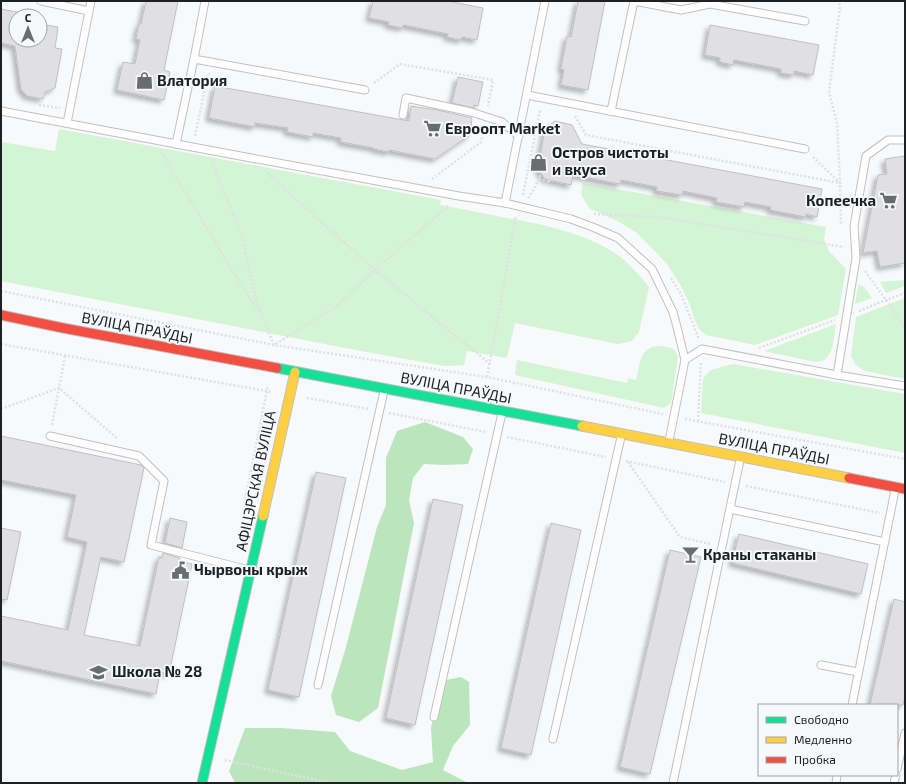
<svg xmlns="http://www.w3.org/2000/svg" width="906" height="784" font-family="'Exo 2',sans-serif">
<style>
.green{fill:#d4f4d6}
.forest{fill:#bae5bd}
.building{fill:#e0e0e2;stroke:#bfc0c1;filter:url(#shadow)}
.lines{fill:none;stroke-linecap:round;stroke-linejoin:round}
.lane-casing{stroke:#c0c1c2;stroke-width:9}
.fast-casing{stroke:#c0c1c2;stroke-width:11}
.slow-casing{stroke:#c0c1c2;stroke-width:11}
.jam-casing{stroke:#c0c1c2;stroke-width:11}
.path{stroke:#dfe0e1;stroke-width:2.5;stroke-dasharray:2 2;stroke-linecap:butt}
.lane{stroke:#fefefe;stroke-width:7}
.fast{stroke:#16e098;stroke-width:9}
.slow{stroke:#ffcf43;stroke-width:9}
.jam{stroke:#f24e42;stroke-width:9}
.labels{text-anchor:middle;stroke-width:3.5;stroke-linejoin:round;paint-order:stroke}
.poi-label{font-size:15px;font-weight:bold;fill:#1f2021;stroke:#f6f9fc;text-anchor:start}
.street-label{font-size:15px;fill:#1f2021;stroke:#f6f9fc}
</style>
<defs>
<filter id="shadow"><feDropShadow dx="-3.5" dy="3.5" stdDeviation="2" flood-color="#0004"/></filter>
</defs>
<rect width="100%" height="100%" fill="#f7f9fb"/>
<!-- green -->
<g class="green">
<path d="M59,129L441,200L440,205C462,209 484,213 506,218C545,225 586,233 619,256C630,264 640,276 649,287L639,332L632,341L618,344L515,323L507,358L467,351L464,365L445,366L361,351L1,281V142L55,151Z"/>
<path d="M583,183L826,227L824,239L829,251L846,269L838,315L755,345L706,335L699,329L694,319L690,305L681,286L667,264L637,233L619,222L589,208L581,194Z"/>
<path d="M905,280V286L886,293L880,282Z"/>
<path d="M858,285L863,286L872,298L855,304Z"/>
<path d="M905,298V379L865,371L856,365L851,356L856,317Z"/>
<path d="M836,324C834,335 834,356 822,361C821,361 816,362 815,362L764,351Z"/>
<path d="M662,346L674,349L678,357L671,403L664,408L515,375L517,360L627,383L628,378L636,380C639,369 639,352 652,347C655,346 659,346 662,346Z"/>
<path d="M733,364L905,394V453L701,413L703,378L711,370Z"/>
</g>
<!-- forest -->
<g class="forest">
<path d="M425,422L463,437L473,449L468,464L444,465L424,464L413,478L409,500L414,523L378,708L359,722L336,715L331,696L346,647L377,527L386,505V458L397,431Z"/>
<path d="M461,677L469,682L470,725L453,746L443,770L468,783H235L229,771L245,728H281L335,732L350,751L402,770L433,762L431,728L441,681Z"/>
</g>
<!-- building -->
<g class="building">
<path d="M146,1H178L164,70L170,72L164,100L117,90L123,62L135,64L140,40L136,39L139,24H141Z"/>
<path d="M373,1H448L483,8L477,40L462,37L461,40L447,37L448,34L403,25V28L388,25L389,22L369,18Z"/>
<path d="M578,1H605L588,90L561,85L564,70L561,69L567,36L571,37Z"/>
<path d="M1,9L28,14L27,16H16V40H40V20L46,21L45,25L58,27L55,48L62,49L55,88L45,92L43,99L27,96L21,89L15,46L1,43Z"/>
<path d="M710,25L819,45L813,75L794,71V75L781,73V69L734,60L733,65L720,62V58L705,55Z"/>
<path d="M458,77L483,82L478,106L474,105V108L452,103Z"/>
<path d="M215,86L409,121L411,106L437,110L472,118L470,135L435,159L389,150V152L374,149V148L341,142V138L313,133V137L287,132L288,128L255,123V127L209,118Z"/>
<path d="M555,121L572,125L582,144L822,189L817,217L806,214V217L770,210L771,207L745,202L744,207L716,202L717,198L683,191L682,195L657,191V187L621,180L620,184L573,175L571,185L545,179L538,169L539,162L545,129Z"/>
<path d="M905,156V263L880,267L877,251L863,253L878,175L887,174L885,159Z"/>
<path d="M1,436L141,465L144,468L124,562L101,557L84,635L140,646L159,557L162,558L163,553L180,558L179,561L192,564L169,674L160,672L156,694L1,661V616L68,630L87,542L67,537L76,495L1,480Z"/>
<path d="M316,472L346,478L299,697L268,690Z"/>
<path d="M433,499L463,505L415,725L386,718Z"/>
<path d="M170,518L187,522L182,548L165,543Z"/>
<path d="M551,523L581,530L531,755L501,748Z"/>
<path d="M1,528L21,532L7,600L1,599Z"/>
<path d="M739,534L868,564L861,594L732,563Z"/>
<path d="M670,550L701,557L650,774L620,767Z"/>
<path d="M894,599L905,602V696L903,705H870Z"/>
</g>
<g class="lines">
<defs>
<g id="lane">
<path d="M41,1L89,11"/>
<path d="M634,1L681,10L710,4L805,21"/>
<path d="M194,59L205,1"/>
<path d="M527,95L805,149"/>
<path d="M1,111L251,158L459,196L505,203L571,219L595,228L618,238L652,269L673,312L677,327L685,360L669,441"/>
<path d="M611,111L634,1"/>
<path d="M403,115L406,98L471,112L502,122L519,136"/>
<path d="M67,123L91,1"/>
<path d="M176,144L194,59L365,90"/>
<path d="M505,203L545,1"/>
<path d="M685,360L702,349L837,375L905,386"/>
<path d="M837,375L856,258L854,226L866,156L888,140H904"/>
<path d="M50,436L139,456L164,481L151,545L249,570"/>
<path d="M730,509L885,542"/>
<path d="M821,665L858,672"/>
<path d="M318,685L384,391"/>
<path d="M852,705L895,490"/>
<path d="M434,717L502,413"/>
<path d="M553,739L621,437"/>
<path d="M897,769L905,733"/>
<path d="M673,783L740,460"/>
<path d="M836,783L837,775"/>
<path d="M894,783L896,775"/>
</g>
<g id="fast">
<path d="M277,368L582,426"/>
<path d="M202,783L263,516"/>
</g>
<g id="slow">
<path d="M582,426L849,478"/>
<path d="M263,516L295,372"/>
</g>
<g id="jam">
<path d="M1,315L63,328L277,368"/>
<path d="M849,478L905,489"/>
</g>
</defs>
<!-- lane casing -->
<use href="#lane" class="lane-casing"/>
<!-- fast casing -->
<use href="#fast" class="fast-casing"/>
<!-- slow casing -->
<use href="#slow" class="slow-casing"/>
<!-- jam casing -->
<use href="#jam" class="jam-casing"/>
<!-- path -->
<g class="path">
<path d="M374,83L400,64L493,80L488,106"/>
<path d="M39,105L60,108"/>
<path d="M575,116L586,135L840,183L837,123L829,92L840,7L839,1"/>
<path d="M195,136L208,74H210"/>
<path d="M161,152L239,282L259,311"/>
<path d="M813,157L840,183L841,224"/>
<path d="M212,162L242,236L257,303L274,345L334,308L375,270L448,206"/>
<path d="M267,173L375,270L490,364"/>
<path d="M432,179L481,142L484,128"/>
<path d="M539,179L550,182V180"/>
<path d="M523,195L540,110H541"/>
<path d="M528,198L534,189L541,174"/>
<path d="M594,214L659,217L844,247"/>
<path d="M865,271L886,300L905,328"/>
<path d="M671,278L681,294L699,339"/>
<path d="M1,291L274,345L487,377L663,414"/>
<path d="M859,311L886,300L905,293"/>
<path d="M1,344L272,392"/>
<path d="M759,348L835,320"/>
<path d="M487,377L516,216"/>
<path d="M307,398L369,409"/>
<path d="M1,409L59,388L118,439"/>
<path d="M389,413L486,432"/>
<path d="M685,419L905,459"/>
<path d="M698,421L701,363"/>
<path d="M52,425L65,356"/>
<path d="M507,437L606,457"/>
<path d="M626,461L725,482"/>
<path d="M628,462L680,537L711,544"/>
<path d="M746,486L880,513"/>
<path d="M243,511L268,385"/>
<path d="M225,760L330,783"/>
</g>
<!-- lane -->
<use href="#lane" class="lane"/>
<!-- fast -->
<use href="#fast" class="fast"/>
<!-- slow -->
<use href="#slow" class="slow"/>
<!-- jam -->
<use href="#jam" class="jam"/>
</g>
<!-- icons -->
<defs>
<symbol id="shop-bare" viewBox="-9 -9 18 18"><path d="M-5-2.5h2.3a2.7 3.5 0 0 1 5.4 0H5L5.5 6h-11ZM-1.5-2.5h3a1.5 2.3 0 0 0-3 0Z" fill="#6b6c6d" stroke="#f6f9fc" stroke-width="2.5" paint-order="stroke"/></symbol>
<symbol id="supermarket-bare" viewBox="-9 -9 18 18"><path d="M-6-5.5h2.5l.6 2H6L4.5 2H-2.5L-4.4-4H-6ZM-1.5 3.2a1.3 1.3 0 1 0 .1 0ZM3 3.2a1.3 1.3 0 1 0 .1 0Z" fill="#6b6c6d" stroke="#f6f9fc" stroke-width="2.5" paint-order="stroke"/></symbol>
<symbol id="bar-bare" viewBox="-9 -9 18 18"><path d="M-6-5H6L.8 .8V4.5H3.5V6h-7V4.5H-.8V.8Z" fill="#6b6c6d" stroke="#f6f9fc" stroke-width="2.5" paint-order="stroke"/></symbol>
<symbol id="civic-bare" viewBox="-9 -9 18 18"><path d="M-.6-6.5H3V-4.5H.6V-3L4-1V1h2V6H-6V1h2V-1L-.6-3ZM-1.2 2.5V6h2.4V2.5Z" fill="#6b6c6d" stroke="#f6f9fc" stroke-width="2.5" paint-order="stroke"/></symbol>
<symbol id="school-bare" viewBox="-9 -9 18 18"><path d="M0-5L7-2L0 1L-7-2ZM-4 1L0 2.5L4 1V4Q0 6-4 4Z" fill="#6b6c6d" stroke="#f6f9fc" stroke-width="2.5" paint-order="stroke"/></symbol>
</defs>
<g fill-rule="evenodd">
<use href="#shop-bare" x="132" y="68" width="25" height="25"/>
<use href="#supermarket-bare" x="420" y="116" width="25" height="25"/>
<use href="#shop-bare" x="526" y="150" width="25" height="25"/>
<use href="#supermarket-bare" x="876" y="188" width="25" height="25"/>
<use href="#bar-bare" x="678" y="542" width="25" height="25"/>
<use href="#civic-bare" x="168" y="558" width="25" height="25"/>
<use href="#school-bare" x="86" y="660" width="25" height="25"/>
</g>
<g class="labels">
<!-- poi labels -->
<g class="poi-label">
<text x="157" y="86">Влатория</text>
<text x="445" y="134">Евроопт Market</text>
<text x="552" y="158">Остров чистоты<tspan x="552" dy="17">и вкуса</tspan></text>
<text x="876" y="206" text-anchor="end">Копеечка</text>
<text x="703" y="560">Краны стаканы</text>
<text x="194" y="575">Чырвоны крыж</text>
<text x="112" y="677">Школа № 28</text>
</g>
<!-- street labels -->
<g class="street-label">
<text transform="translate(137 328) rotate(11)" y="5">ВУЛІЦА ПРАЎДЫ</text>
<text transform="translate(456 388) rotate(11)" y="5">ВУЛІЦА ПРАЎДЫ</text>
<text transform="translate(774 449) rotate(11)" y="5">ВУЛІЦА ПРАЎДЫ</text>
<text transform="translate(256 481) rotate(-78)" y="5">АФІЦЭРСКАЯ ВУЛІЦА</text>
</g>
</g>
<!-- border -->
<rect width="906" height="784" fill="none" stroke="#1f2021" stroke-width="4"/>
<!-- legend -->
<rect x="758" y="704" width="140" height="72" fill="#f6f9fc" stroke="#a0a2a4"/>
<rect x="766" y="717" width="20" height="6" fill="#16e098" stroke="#a0a2a4"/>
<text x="794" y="724" font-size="12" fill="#1f2021">Свободно</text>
<rect x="766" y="737" width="20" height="6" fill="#ffcf43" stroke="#a0a2a4"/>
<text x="794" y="744" font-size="12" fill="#1f2021">Медленно</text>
<rect x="766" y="757" width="20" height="6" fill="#f24e42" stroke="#a0a2a4"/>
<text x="794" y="764" font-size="12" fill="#1f2021">Пробка</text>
<!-- north arrow -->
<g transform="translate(28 28)"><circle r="19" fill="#f6f9fc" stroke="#a0a2a4"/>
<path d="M0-3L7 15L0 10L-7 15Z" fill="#6b6c6d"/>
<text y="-6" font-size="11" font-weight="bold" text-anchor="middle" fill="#1f2021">С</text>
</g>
</svg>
